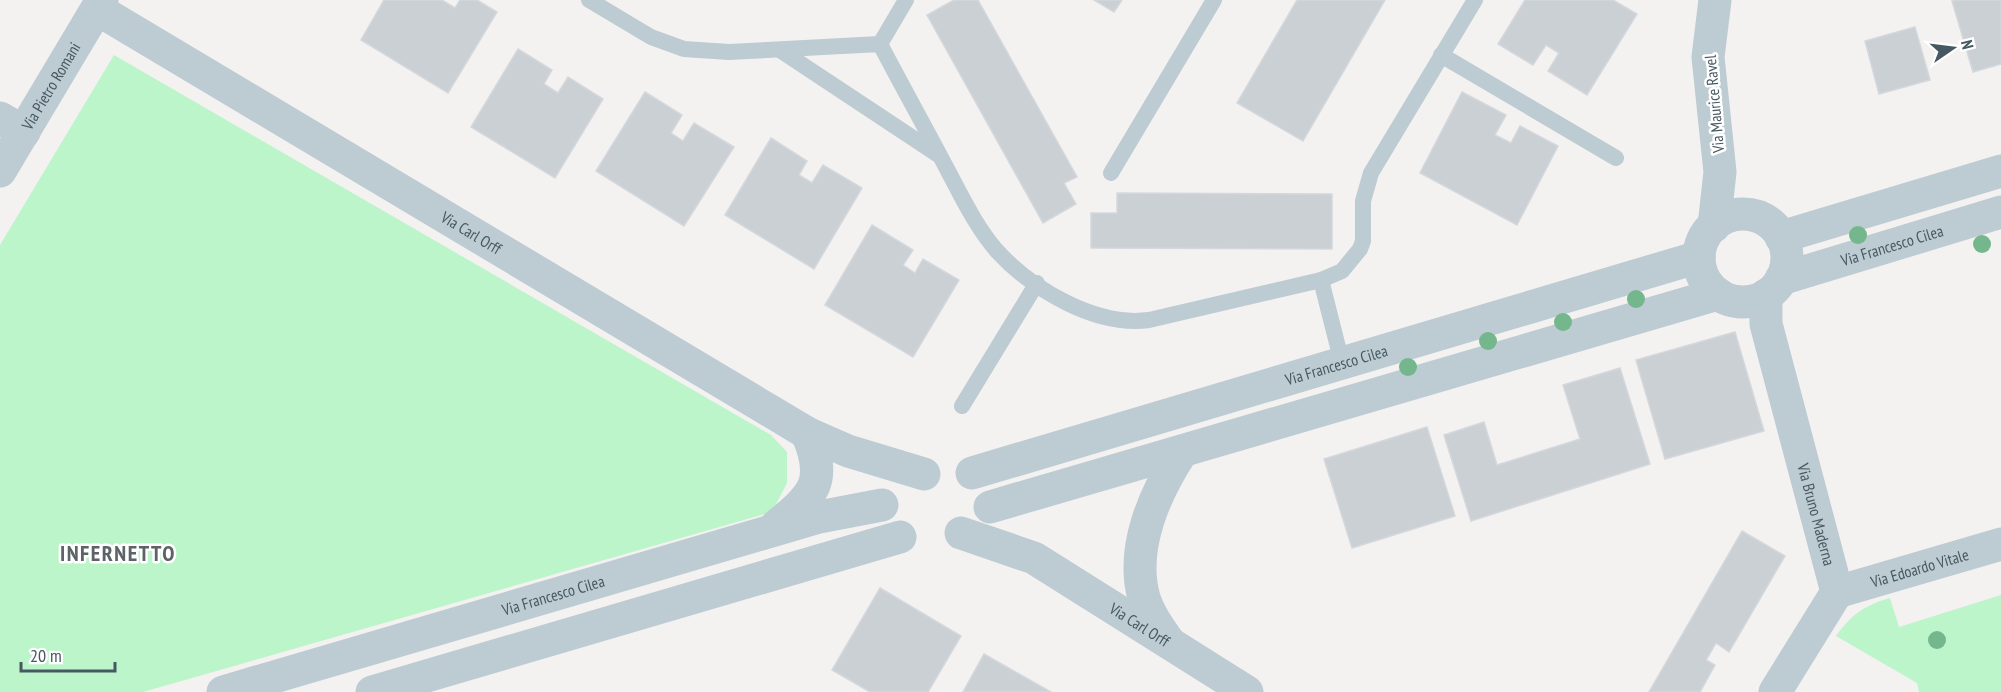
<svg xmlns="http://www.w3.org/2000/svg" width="2001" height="692" font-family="'PT Sans Narrow',sans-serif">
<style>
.green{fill:#bcf5ca}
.building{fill:#cad0d4;stroke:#d4d8dd;stroke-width:1.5}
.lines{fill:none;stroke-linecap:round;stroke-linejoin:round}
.lane{stroke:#bdcbd2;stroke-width:16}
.street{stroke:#bdcbd2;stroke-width:33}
.tree{fill:#74b78c}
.labels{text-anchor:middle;stroke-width:5;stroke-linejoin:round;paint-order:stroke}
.street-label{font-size:16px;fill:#465861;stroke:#fff}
.district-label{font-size:22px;font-weight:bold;letter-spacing:1.5px;fill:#5d6367;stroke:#fff}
</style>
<rect width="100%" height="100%" fill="#f4f1f1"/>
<!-- green -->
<g class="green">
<path d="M114,55L771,435L787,452V483L772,512L143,692H0V245Z"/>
<path d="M2001,595V692H1919L1917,683L1836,636C1851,615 1865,605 1890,598L1899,627Z"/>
</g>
<!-- building -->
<g class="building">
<path d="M384,0H442L455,8L460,0H477L497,12L448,93L361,40Z"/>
<path d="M954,0H978L1077,177L1064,183L1076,204L1043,223L927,15Z"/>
<path d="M1094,0H1122L1114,12Z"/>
<path d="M1297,0H1385L1303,141L1237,103Z"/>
<path d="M1525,0H1613L1637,14L1587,95L1548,71L1559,53L1546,45L1533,65L1498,44Z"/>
<path d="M1956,0H2001V64L1973,72L1952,1Z"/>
<path d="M1915,27L1930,80L1879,94L1865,41Z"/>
<path d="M518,49L552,70L544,84L558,93L568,77L603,99L555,178L471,127Z"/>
<path d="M645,92L682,115L671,133L683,141L694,123L734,147L684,226L596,171Z"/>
<path d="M1462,92L1506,115L1495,135L1511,143L1520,126L1558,146L1517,225L1420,173Z"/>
<path d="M771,138L807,161L799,175L812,183L823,165L862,188L814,269L725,215Z"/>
<path d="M1117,193L1332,194V249L1091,248V213H1117Z"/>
<path d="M872,225L913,250L903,265L915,273L923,259L959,280L913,357L825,305Z"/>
<path d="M1735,332L1764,431L1665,459L1636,360Z"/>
<path d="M1620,368L1650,464L1471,521L1444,435L1484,422L1497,465L1580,439L1563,385Z"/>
<path d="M1427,427L1455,516L1352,548L1324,459Z"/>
<path d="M1742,531L1785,556L1729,652L1716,643L1706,660L1715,665L1700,692H1649Z"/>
<path d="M880,588L961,636L928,692H870L832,670Z"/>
<path d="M984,654L1051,692H963Z"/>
</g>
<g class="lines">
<!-- lane -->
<g class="lane">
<path d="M589,0L651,37L684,49L729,52L880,44C902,86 925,127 947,169C962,197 976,227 997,251C1033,290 1096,327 1149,320L1321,280L1342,271L1360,249L1363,241V201L1371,173L1475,0"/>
<path d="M880,44L906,0"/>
<path d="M780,50L937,154"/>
<path d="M1441,55L1616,158"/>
<path d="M1111,173L1214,0"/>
<path d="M1321,280L1342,363"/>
<path d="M962,406L1037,283"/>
</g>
<!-- street -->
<g class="street">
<path id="s1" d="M97,9L807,433L848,451L924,474"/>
<path d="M0,118L24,132"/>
<path id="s2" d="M0,171L102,0"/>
<circle cx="1743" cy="258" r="44"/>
<path d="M1714,226L1720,172L1708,57L1715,0"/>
<path d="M1781,237L2001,171"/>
<path id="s3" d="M1781,279L2001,212"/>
<path id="s4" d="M1766,295V324L1837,592L1775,692"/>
<path id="s5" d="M972,473L1699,257"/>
<path d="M990,507L1718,294"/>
<path d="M776,526C814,495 828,482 807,433"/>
<path id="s6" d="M961,533L1034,558L1247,692"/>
<path id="s7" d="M1837,592L2001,544"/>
<path d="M1169,642C1159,628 1149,614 1144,598C1130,548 1155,493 1181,453"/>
<path id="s8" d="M223,692L819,517L882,505"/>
<path d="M372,692L900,537"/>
</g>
</g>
<!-- trees -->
<g class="tree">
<circle cx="1858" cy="235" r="9"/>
<circle cx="1982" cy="244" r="9"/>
<circle cx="1636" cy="299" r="9"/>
<circle cx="1563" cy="322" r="9"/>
<circle cx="1488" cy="341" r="9"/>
<circle cx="1408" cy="367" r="9"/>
<circle cx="1937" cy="640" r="9"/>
</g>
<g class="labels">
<!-- street labels -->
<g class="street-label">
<text dy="6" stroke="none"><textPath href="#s2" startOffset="99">Via Pietro Romani</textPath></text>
<text transform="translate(1714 104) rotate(-95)" y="6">Via Maurice Ravel</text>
<text dy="6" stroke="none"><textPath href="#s1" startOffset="436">Via Carl Orff</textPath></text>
<text dy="6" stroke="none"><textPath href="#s3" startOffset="116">Via Francesco Cilea</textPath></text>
<text dy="6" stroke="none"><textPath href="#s5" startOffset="380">Via Francesco Cilea</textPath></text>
<text dy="6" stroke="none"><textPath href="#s4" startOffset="226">Via Bruno Maderna</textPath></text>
<text dy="6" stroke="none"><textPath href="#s7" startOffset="86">Via Edoardo Vitale</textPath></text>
<text dy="6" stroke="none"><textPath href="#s8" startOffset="344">Via Francesco Cilea</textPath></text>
<text dy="6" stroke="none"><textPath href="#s6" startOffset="202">Via Carl Orff</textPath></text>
</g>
<!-- district labels -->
<g class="district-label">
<text x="118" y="561">INFERNETTO</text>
</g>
</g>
<!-- north arrow -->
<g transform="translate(1953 48) rotate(76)" stroke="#ffffff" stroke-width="4.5" paint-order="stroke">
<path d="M0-4.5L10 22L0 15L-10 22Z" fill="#465861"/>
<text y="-9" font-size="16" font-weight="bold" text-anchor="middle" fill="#465861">N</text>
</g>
<!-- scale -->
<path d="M21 662v9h94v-9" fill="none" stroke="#465861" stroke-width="3"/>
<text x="30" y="662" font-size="18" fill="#465861" stroke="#ffffff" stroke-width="4.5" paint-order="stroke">20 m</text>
</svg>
